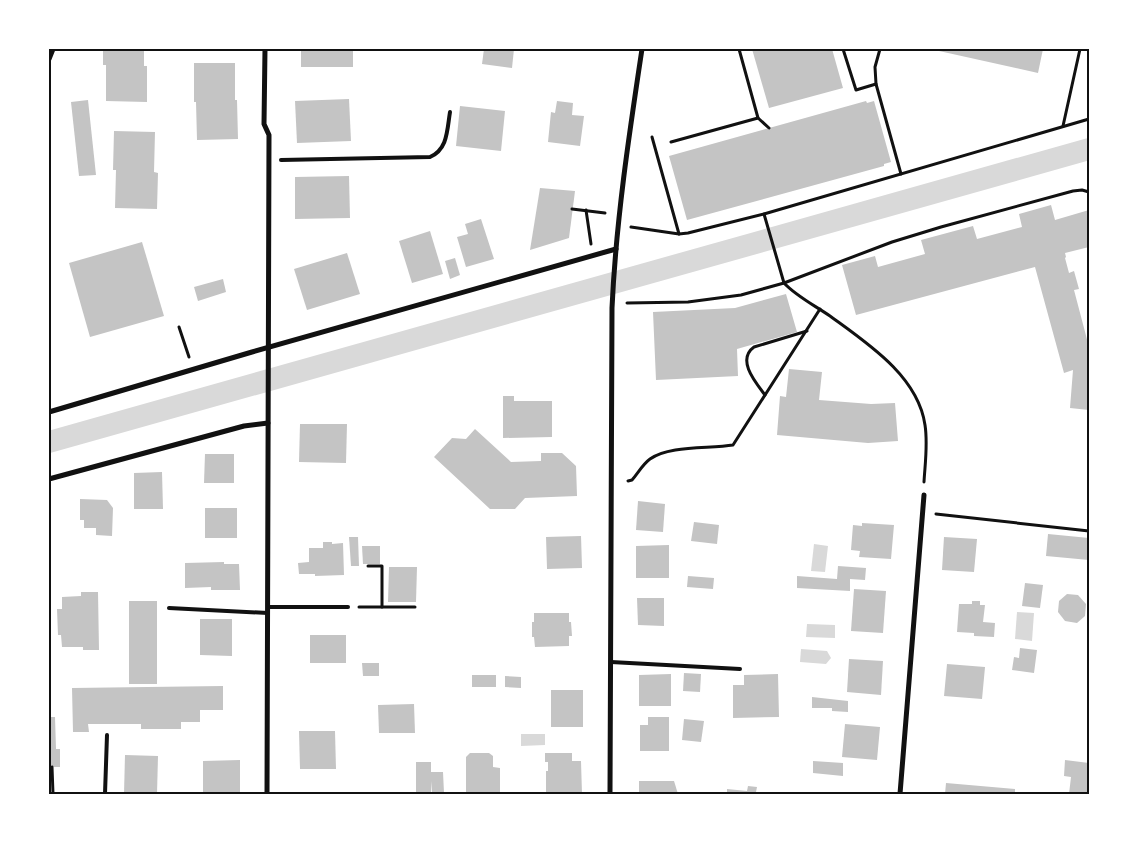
<svg xmlns="http://www.w3.org/2000/svg" width="1138" height="843" font-family="'Roboto Condensed',sans-serif">
<style>
.water{fill:#d9d9d9}
.lines{fill:none;stroke-linecap:round;stroke-linejoin:round}
.canal{stroke:#d9d9d9;stroke-width:22}
.building{fill:#c4c4c4}
.path{stroke:#111;stroke-width:3}
.service{stroke:#111;stroke-width:4}
.minor{stroke:#111;stroke-width:5}
.neatline{fill:none;stroke:#111;stroke-width:2}
</style>
<rect width="100%" height="100%" fill="#fff"/>
<!-- water -->
<g class="water">
<path d="M814,544L828,546L825,572L811,571Z"/>
<path d="M1017,612L1034,613L1032,641L1015,639Z"/>
<path d="M807,624L835,625V638L806,637Z"/>
<path d="M801,649L827,651L831,658L826,664L800,662Z"/>
<path d="M545,734V745L521,746V734Z"/>
</g>
<g class="lines">
<!-- canal -->
<path class="canal" d="M49,442L1089,149"/>
</g>
<!-- building -->
<g class="building">
<path d="M103,49H144V66H147V102L106,101V65H103Z"/>
<rect x="301" y="49" width="52" height="18"/>
<path d="M484,49H514L512,68L482,64Z"/>
<path d="M752,49H832L843,88L769,108Z"/>
<path d="M939,49H1043L1038,73L939,51Z"/>
<path d="M194,63H235V100H237L238,139L197,140L196,102H194Z"/>
<path d="M349,99L351,141L297,143L295,101Z"/>
<path d="M88,100L96,175L79,176L71,102Z"/>
<path d="M557,101L573,103L572,115L584,116L580,146L548,142L551,112L555,113Z"/>
<path d="M866,101L867,103L874,101L891,162L884,164V166L687,220L669,156Z"/>
<path d="M460,106L505,111L501,151L456,146Z"/>
<path d="M114,131L155,132L154,172L158,173L157,209L115,208L116,170H113Z"/>
<path d="M349,176L350,218L295,219V177Z"/>
<path d="M540,188L575,191L569,238L530,250Z"/>
<path d="M1051,205L1055,220L1089,210V247L1065,253L1066,257L1065,258L1069,273L1074,271L1079,289L1074,290L1089,347V410L1070,408L1073,370L1064,373L1035,267L856,315L842,265L875,256L878,267L925,254L921,240L973,226L977,239L1022,227L1019,214Z"/>
<path d="M481,219L494,259L466,267L457,237L468,234L465,224Z"/>
<path d="M430,231L443,274L412,283L399,241Z"/>
<path d="M142,242L164,316L90,337L69,263Z"/>
<path d="M347,253L360,294L307,310L294,269Z"/>
<path d="M455,258L460,275L450,279L445,261Z"/>
<path d="M223,279L226,292L198,301L194,287Z"/>
<path d="M786,294L797,332L737,349L738,376L656,380L653,312L735,308Z"/>
<path d="M789,369L822,372L819,400L871,404L895,403L898,441L868,443L777,435L780,396L786,397Z"/>
<path d="M503,396H514V401H552V437L503,438Z"/>
<path d="M300,424H347L346,463L299,462Z"/>
<path d="M475,429L511,462L541,461V453H562L576,466L577,496L525,498L515,509H490L434,457L452,438L466,439Z"/>
<path d="M205,454H234V483H204Z"/>
<path d="M162,472L163,509H134V473Z"/>
<path d="M80,499L107,500L113,508L112,536L96,535V528H84V520H80Z"/>
<path d="M638,501L665,504L663,532L636,530Z"/>
<rect x="205" y="508" width="32" height="30"/>
<path d="M694,522L719,525L717,544L691,541Z"/>
<path d="M862,523L894,525L891,559L859,557L860,551L851,550L853,525L862,526Z"/>
<path d="M1048,534L1089,538V560L1046,556Z"/>
<path d="M581,536L582,568L547,569L546,537Z"/>
<path d="M349,537H358L359,566H351Z"/>
<path d="M944,537L977,539L974,572L942,570Z"/>
<path d="M323,542H332V544L343,543L344,575L315,576V574H299L298,563L309,562V548H323Z"/>
<path d="M669,545V578H636V546Z"/>
<path d="M362,546H380V564H363Z"/>
<path d="M224,562V564H239L240,590H211V587L185,588V563Z"/>
<path d="M838,566L866,568L865,580L850,579V591L797,588V576L837,579Z"/>
<path d="M389,567H417L416,602H388Z"/>
<path d="M688,576L714,578L713,589L687,587Z"/>
<path d="M1025,583L1043,585L1040,608L1022,606Z"/>
<path d="M854,589L886,591L883,633L851,631Z"/>
<path d="M81,592H98L99,650H83V647H62L61,635H58L57,609H62V597L81,596Z"/>
<path d="M1067,594L1078,595L1086,604L1085,616L1077,623L1065,621L1058,612L1059,601Z"/>
<path d="M637,598H664V626L638,625Z"/>
<rect x="129" y="601" width="28" height="83"/>
<path d="M972,601H980V605H985L983,622L995,623L994,637L974,636V633L957,632L959,604H972Z"/>
<path d="M534,613H569V622H571L572,636H569V646L535,647L534,637H532V622H534Z"/>
<path d="M200,619H232V656L200,655Z"/>
<rect x="310" y="635" width="36" height="28"/>
<path d="M1020,648L1037,650L1034,673L1012,670L1014,657L1019,658Z"/>
<path d="M849,659L883,661L881,695L847,692Z"/>
<path d="M362,663H379V676H363Z"/>
<path d="M947,664L985,667L982,699L944,696Z"/>
<path d="M684,673L701,674L700,692L683,691Z"/>
<path d="M671,674V706H639V675Z"/>
<path d="M778,674L779,717L733,718V685H744V675Z"/>
<rect x="472" y="675" width="24" height="12"/>
<path d="M505,676L521,677V688L505,687Z"/>
<path d="M223,686V710H200V722H181V729H141V724H88L89,732H73L72,688Z"/>
<rect x="551" y="690" width="32" height="37"/>
<path d="M812,697L848,701V712L832,711V708H812Z"/>
<path d="M414,704L415,733H379L378,705Z"/>
<path d="M49,717H55L56,749H60V767H49Z"/>
<path d="M648,717H669V751H640V725H648Z"/>
<path d="M684,719L704,721L701,742L682,740Z"/>
<path d="M845,724L880,727L877,760L842,757Z"/>
<path d="M299,731H335L336,769H300Z"/>
<path d="M470,753H489L493,756V767L500,768V794H466V757Z"/>
<path d="M545,753H572V761H581L582,794H546V771H548V762H545Z"/>
<path d="M125,755L158,756L157,794H124Z"/>
<path d="M240,760V794H203V761Z"/>
<path d="M1065,760L1089,763V794H1069L1071,777L1064,776Z"/>
<path d="M813,761L843,763V776L813,773Z"/>
<path d="M416,762H431V772H443L444,793H432L431,781V792H416Z"/>
<path d="M639,781H674L678,794H639Z"/>
<path d="M946,783L1015,789V794H945Z"/>
<path d="M748,786L757,787L756,792L767,793V794H727V789L747,791Z"/>
</g>
<g class="lines">
<!-- path -->
<g class="path">
<path d="M739,49L758,118"/>
<path d="M843,49L856,90L876,84L901,174"/>
<path d="M876,84L875,67L880,49"/>
<path d="M1063,126L1080,49"/>
<path d="M652,137L679,234"/>
<path d="M671,142L758,118L769,128"/>
<path d="M572,209L605,213"/>
<path d="M586,210L591,244"/>
<path d="M764,214L784,283C796,296 814,305 830,316C867,343 918,376 925,425C928,444 925,464 924,482"/>
<path d="M631,227L679,234L688,233L764,214L1089,119"/>
<path d="M627,303L688,302L741,295L784,283L892,242L941,227L1073,191L1082,190L1089,192"/>
<path d="M179,327L189,357"/>
<path d="M765,395C756,383 736,360 754,347L807,331"/>
<path d="M628,481L632,480C638,473 643,464 650,459C669,445 709,449 733,445L820,309"/>
<path d="M936,514L1089,531"/>
<path d="M368,566H382V607"/>
<path d="M359,607H415"/>
<path d="M52,767L53,794"/>
</g>
<!-- service -->
<g class="service">
<path d="M281,160L430,157C448,149 447,130 450,112"/>
<path d="M268,607H348"/>
<path d="M169,608L268,613"/>
<path d="M611,662L740,669"/>
<path d="M105,794L107,735"/>
</g>
<!-- minor -->
<g class="minor">
<path d="M265,49L264,124L269,135L267,794"/>
<path d="M49,59L53,49"/>
<path d="M49,412L252,352L616,249"/>
<path d="M49,479L244,426L268,423"/>
<path d="M610,794L612,308C616,221 629,135 642,49"/>
<path d="M900,794L924,495"/>
</g>
</g>
<!-- border -->
<rect width="1138" height="843" fill="none" stroke="#ffffff" stroke-width="100"/>
<rect x="50" y="50" width="1038" height="743" class="neatline"/>
</svg>
